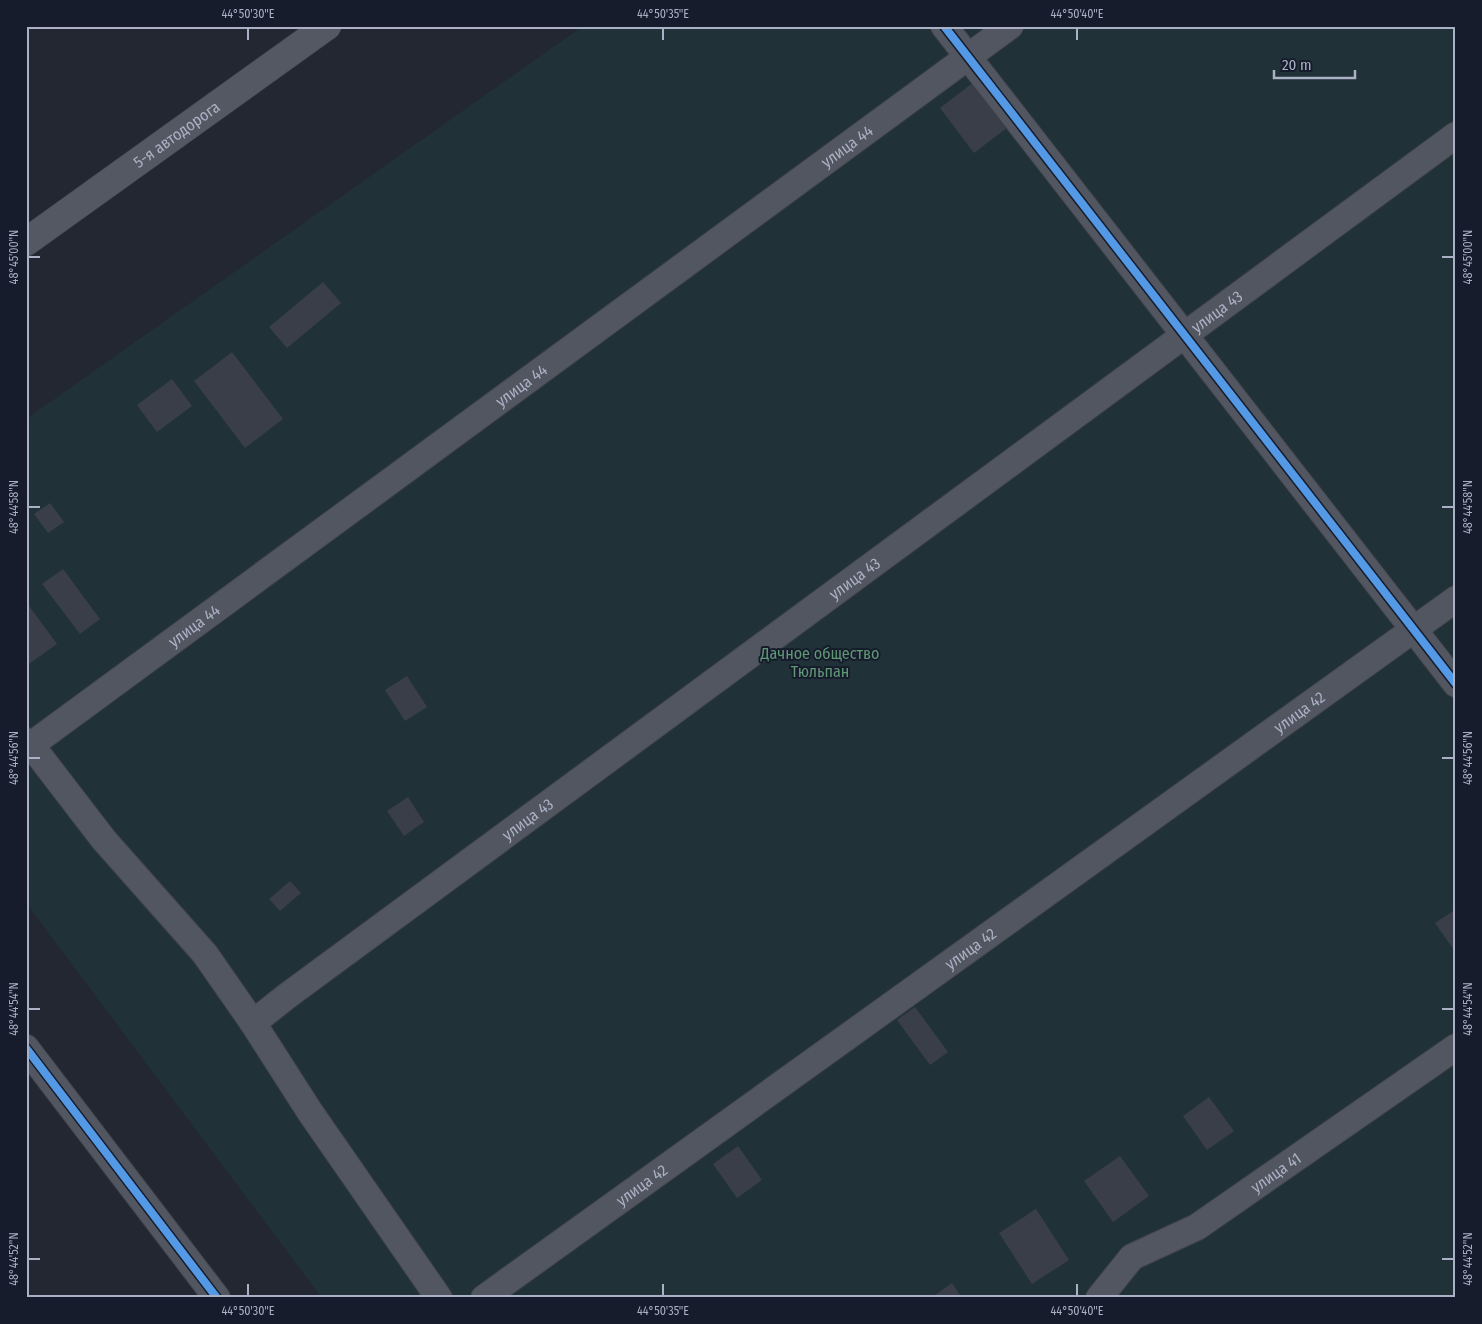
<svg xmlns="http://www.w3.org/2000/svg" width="1482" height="1324" font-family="'Fira Sans Condensed',sans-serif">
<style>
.green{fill:#203137}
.building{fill:#3a3e48}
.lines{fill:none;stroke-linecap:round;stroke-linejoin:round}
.minor-casing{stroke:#3f424a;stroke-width:28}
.major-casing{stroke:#40444e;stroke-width:29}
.minor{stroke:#525660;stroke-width:26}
.major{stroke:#545862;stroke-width:28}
.cycleway-casing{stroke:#161c2c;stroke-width:11}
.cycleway{stroke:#5399e6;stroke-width:8}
.ticks{fill:none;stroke:#aab1c5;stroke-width:2}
.labels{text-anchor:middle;stroke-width:4;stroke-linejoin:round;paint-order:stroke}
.street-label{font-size:16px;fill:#aab1c5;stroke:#161c2c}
.park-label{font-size:16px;fill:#609774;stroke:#161c2c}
.neatline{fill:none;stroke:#aab1c5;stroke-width:2}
.ticks-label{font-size:12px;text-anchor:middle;fill:#aab1c5}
</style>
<rect width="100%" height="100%" fill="#232731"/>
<!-- green -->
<path class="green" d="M583,26H1456V1298H322L26,903V419Z"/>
<!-- building -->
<g class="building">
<path d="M974,82L1008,127L974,153L940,108Z"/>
<path d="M323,282L341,303L287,348L269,327Z"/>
<path d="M232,352L283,419L245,448L194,381Z"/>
<path d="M172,379L192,406L157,432L137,405Z"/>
<path d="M50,503L64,522L48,533L34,514Z"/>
<path d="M63,569L100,619L80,634L42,584Z"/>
<path d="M26,602L57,644L26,666Z"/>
<path d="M407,676L427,707L405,721L385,690Z"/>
<path d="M408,797L424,822L404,836L387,811Z"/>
<path d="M290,881L301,893L280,911L269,899Z"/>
<path d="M1456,909V953L1435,923Z"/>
<path d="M915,1007L948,1052L930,1065L897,1020Z"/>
<path d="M1209,1097L1234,1131L1207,1150L1183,1116Z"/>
<path d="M738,1146L762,1180L737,1198L713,1164Z"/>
<path d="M1120,1156L1149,1196L1113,1222L1084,1181Z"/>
<path d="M1036,1209L1069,1260L1032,1284L999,1233Z"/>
<path d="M952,1283L962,1298H931Z"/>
</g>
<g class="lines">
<defs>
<g id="minor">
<path d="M944,26L1456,684"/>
<path d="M26,741L31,745L104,840L205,954L253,1023L310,1112L439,1298"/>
<path id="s1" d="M31,745L1010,26"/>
<path id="s2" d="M253,1023L287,996L1456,135"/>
<path d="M26,1048L217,1298"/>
<path id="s3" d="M484,1298L1456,599"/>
<path id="s4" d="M1099,1298L1132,1257L1197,1227L1456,1047"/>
</g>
<g id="major">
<path id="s5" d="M26,242L327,26"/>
</g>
</defs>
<!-- minor casing -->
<use href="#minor" class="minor-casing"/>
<!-- major casing -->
<use href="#major" class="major-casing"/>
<!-- minor -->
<use href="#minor" class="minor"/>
<!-- major -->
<use href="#major" class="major"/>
<defs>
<g id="cycleway">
<path d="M944,26L1456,684"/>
<path d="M26,1048L217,1298"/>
</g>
</defs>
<!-- cycleway casing -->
<use href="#cycleway" class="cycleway-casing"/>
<!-- cycleway -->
<use href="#cycleway" class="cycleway"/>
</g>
<!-- ticks -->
<path class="ticks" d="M248,28V40M663,28V40M1077,28V40M28,257H40M1442,257H1454M28,507H40M1442,507H1454M28,758H40M1442,758H1454M28,1009H40M1442,1009H1454M28,1259H40M1442,1259H1454M248,1284V1296M663,1284V1296M1077,1284V1296"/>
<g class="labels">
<!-- street labels -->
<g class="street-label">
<text dy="6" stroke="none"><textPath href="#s5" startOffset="185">5-я автодорога</textPath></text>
<text dy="6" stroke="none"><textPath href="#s1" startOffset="1012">улица 44</textPath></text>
<text dy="6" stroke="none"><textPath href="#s2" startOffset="1198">улица 43</textPath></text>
<text dy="6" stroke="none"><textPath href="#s1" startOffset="608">улица 44</textPath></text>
<text dy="6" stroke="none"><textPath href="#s2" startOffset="748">улица 43</textPath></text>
<text dy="6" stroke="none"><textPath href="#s1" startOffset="202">улица 44</textPath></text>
<text dy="6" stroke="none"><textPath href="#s3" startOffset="1004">улица 42</textPath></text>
<text dy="6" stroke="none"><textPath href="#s2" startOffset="342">улица 43</textPath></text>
<text dy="6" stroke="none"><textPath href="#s3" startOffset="599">улица 42</textPath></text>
<text dy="6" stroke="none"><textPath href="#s4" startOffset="220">улица 41</textPath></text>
<text dy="6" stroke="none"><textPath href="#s3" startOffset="194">улица 42</textPath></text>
</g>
<!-- park labels -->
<g class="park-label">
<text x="820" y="659">Дачное общество<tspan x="820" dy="18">Тюльпан</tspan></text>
</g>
</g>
<!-- border -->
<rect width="1482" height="1324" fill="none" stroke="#161c2c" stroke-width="55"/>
<!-- scale -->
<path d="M1274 70v8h81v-8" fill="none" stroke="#aab1c5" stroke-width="2.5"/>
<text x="1282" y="70" font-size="15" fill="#aab1c5" stroke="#161c2c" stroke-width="4" paint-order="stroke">20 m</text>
<rect x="28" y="28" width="1426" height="1268" class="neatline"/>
<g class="ticks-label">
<text x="248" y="18">44°50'30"E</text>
<text x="663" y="18">44°50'35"E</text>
<text x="1077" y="18">44°50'40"E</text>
<text transform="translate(14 257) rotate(-90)" y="4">48°45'00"N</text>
<text transform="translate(1468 257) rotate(-90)" y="4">48°45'00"N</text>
<text transform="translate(14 507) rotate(-90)" y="4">48°44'58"N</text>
<text transform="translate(1468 507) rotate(-90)" y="4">48°44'58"N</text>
<text transform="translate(14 758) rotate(-90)" y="4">48°44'56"N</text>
<text transform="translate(1468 758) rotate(-90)" y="4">48°44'56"N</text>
<text transform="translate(14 1009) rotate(-90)" y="4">48°44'54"N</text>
<text transform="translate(1468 1009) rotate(-90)" y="4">48°44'54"N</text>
<text transform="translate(14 1259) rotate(-90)" y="4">48°44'52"N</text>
<text transform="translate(1468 1259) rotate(-90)" y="4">48°44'52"N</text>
<text x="248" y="1315">44°50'30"E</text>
<text x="663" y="1315">44°50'35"E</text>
<text x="1077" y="1315">44°50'40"E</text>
</g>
</svg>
